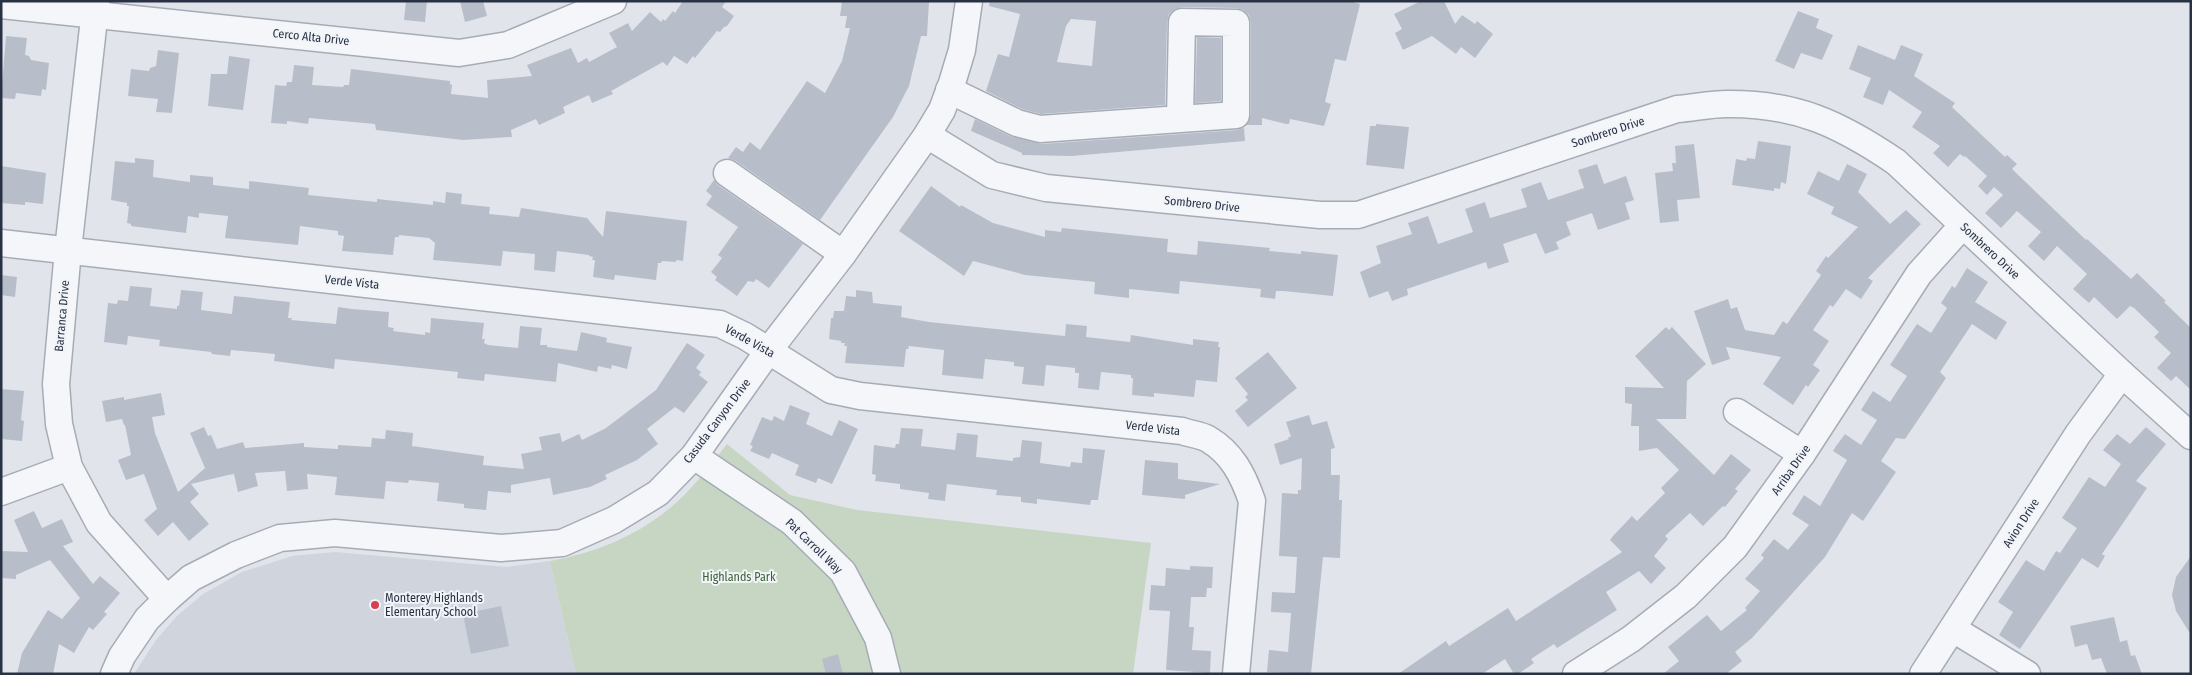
<svg xmlns="http://www.w3.org/2000/svg" width="2192" height="675" font-family="'Fira Sans Condensed',sans-serif">
<style>
.built{fill:#cfd4dd}
.green{fill:#c6d6c2}
.building{fill:#b8bec9;fill-rule:evenodd}
.lines{fill:none;stroke-linecap:round;stroke-linejoin:round}
.minor-casing{stroke:#a6acb6;stroke-width:29}
.minor{stroke:#f4f6f9;stroke-width:26}
.poi-dot{fill:#d93d52;stroke:#f1f4f8;stroke-width:2}
.labels{text-anchor:middle;stroke-width:4;stroke-linejoin:round;paint-order:stroke}
.street-label{font-size:12px;fill:#283244;stroke:#f1f4f8}
.park-label{font-size:12px;fill:#3c6134;stroke:#f1f4f8}
.poi-label{font-size:12px;fill:#283244;stroke:#f1f4f8;text-anchor:start}
</style>
<rect width="100%" height="100%" fill="#e1e5eb"/>
<!-- built -->
<path class="built" d="M335,552L507,567L550,561L576,674H134L156,640L177,616L203,594L242,572L292,556Z"/>
<!-- green -->
<path class="green" d="M727,444L790,495L857,510L1151,543L1133,674H576L550,561C591,554 632,538 665,512C689,494 708,468 727,444Z"/>
<!-- building -->
<g class="building">
<path d="M406,1H427L425,22L404,20Z"/>
<path d="M460,1H483L487,16L465,22Z"/>
<path d="M683,1H726L722,7L734,16L727,26L724,27L720,32L717,31L695,58L693,56L687,64L674,56L667,66L663,62L611,91L613,94L592,103L589,95L563,107L565,113L539,125L536,119L511,130L512,137L463,140L376,130L375,124L309,118L308,124L287,121V124L271,123L275,85L286,86L287,82H292L294,65L314,67L312,85L343,87L344,85H349L351,69L450,81V84L452,85L451,94L488,98L487,80L532,76L527,65L571,48L578,63L587,58L589,62L617,47L609,33L628,23L632,31L650,12L661,22L663,19L665,21L673,11L675,13Z"/>
<path d="M842,1L929,2L927,36H921L909,86L893,117L820,220L736,161L728,158L736,147L743,152L750,142L760,150L807,81L825,93L842,61L850,28H845L847,16H840Z"/>
<path d="M990,1H1349L1360,4L1346,61L1335,59L1325,102L1331,104L1324,126L1290,119L1289,124H1286L1262,118V125H1246L1251,115V23L1249,15L1243,10L1236,8L1182,7L1175,9L1169,14L1167,22L1165,105L1041,114L1022,109L986,91L998,54L1009,57L1020,14L989,6ZM1071,19L1096,21L1092,66L1057,62L1066,26Z"/>
<path d="M1421,1H1444L1455,24L1462,15L1475,24L1477,21L1493,34L1475,58L1461,47L1456,54L1432,36L1403,50L1395,33L1402,29L1394,14Z"/>
<path d="M1798,11L1819,19L1816,28L1833,35L1822,60L1801,53L1794,69L1775,61Z"/>
<path d="M6,36L27,38L25,55L29,56L31,60L49,63L46,90L42,89L41,96L16,93L15,99L1,98Z"/>
<path d="M1197,37L1221,38V101L1195,103Z"/>
<path d="M1858,45L1895,60L1901,45L1923,54L1914,76L1955,103L1952,107L2005,157L2007,155L2017,164L2012,169L2086,240L2087,239L2131,279L2137,273L2166,301L2164,302L2191,328V390L2176,376L2171,381L2157,368L2171,353L2154,337L2159,332L2134,308L2130,306L2117,319L2094,297L2089,303L2073,289L2087,274L2057,246L2044,261L2028,246L2041,232L2017,211L2001,228L1985,213L2003,195L1994,187L1987,195L1978,186L1987,176L1965,156L1964,157L1960,154L1948,167L1933,153L1940,146L1912,127L1922,112L1889,90L1883,105L1863,97L1871,78L1849,69Z"/>
<path d="M158,50L179,53L172,113L156,112L158,99L128,96L131,69L149,71L150,68L156,66Z"/>
<path d="M229,56L250,59L243,110L208,106L211,74H227Z"/>
<path d="M975,119L1010,136L1041,144L1237,130L1244,128L1245,141L1072,156L1022,155V153L971,131Z"/>
<path d="M1376,124L1409,127L1404,169L1366,165L1370,126H1376Z"/>
<path d="M1758,141L1791,146L1786,184L1781,182L1780,189L1774,188V191L1732,185L1736,159L1746,161L1747,158L1755,159Z"/>
<path d="M1694,144L1700,198L1677,200L1679,221L1660,223L1655,173L1673,171L1672,163H1676L1675,146Z"/>
<path d="M135,158L154,160L153,177L190,182V175L213,177V185L249,189V181L309,188L308,195L377,202V199L433,205V201L445,203L446,192L462,194L461,204L490,207L489,214L519,217L521,208L587,218L603,237L606,211L687,221L683,261L676,260V262L662,261L661,263H658L656,280L615,275L614,280L593,277L595,260H592L593,257L589,256V255L557,251L555,272L534,270L535,254L503,251L501,266L433,260L435,243L429,238L399,235V237H395L393,255L342,251L344,236L338,235V231L300,226L298,245L225,238L228,216L199,213V218L188,216L186,233L131,226V224L127,223L129,206H127V203L111,200L115,161L135,163Z"/>
<path d="M1597,164L1604,184L1626,176L1634,200L1625,203L1630,219L1598,230L1592,213L1566,222L1571,235L1556,242L1559,249L1545,254L1536,233L1503,244L1509,262L1488,269L1486,262L1407,289L1408,295L1392,301L1388,291L1369,298L1360,272L1381,263L1376,246L1412,234L1408,223L1428,216L1438,244L1473,232L1465,209L1485,202L1490,218L1527,207L1521,189L1541,182L1548,200L1584,188L1578,170Z"/>
<path d="M1847,164L1867,174L1858,192L1890,224L1906,210L1921,224L1868,278L1873,281L1861,299L1846,289L1833,307L1830,305L1813,330L1829,341L1813,365L1820,370L1808,387L1806,385L1793,405L1763,384L1781,357L1726,347L1730,359L1712,365L1694,311L1728,299L1731,309L1737,307L1745,330L1774,335L1783,321L1787,324L1821,275L1816,271L1826,256L1828,258L1858,227L1831,214L1834,207L1807,194L1818,171L1839,181Z"/>
<path d="M1,166L46,173L43,204L25,202V205L1,203Z"/>
<path d="M714,180L718,185L803,244L769,288L756,279L754,282L748,281L737,296L715,280L717,277L711,272L722,258L718,255L738,227L706,205L712,196L706,191Z"/>
<path d="M931,186L960,207L961,205L993,223L1045,237V230L1061,232L1062,228L1168,239L1167,252L1197,255L1198,241L1270,248L1269,251L1301,254V251L1338,255L1333,296L1283,291H1276L1275,299L1260,297L1261,289L1180,281L1179,294L1129,289V298L1094,294L1095,282L1025,275L973,261L964,276L899,231Z"/>
<path d="M1967,268L1988,282L1975,302L2007,322L1996,340L1972,324L1940,372L1946,378L1922,414L1905,439L1896,438L1881,461L1896,472L1863,521L1852,513L1825,557L1752,638L1735,652L1742,661L1726,674H1663L1679,661L1668,647L1707,615L1721,631L1747,610L1745,608L1760,591L1745,579L1764,558L1761,555L1774,539L1788,550L1809,525L1792,514L1804,495L1820,506L1847,460L1833,451L1836,446L1845,434L1861,445L1877,420L1861,410L1873,391L1890,402L1907,376L1890,365L1917,324L1931,333L1947,308L1941,303L1952,286L1955,288Z"/>
<path d="M1,275L17,277L15,297L1,295Z"/>
<path d="M130,286L152,288L150,306L177,309V306H179L181,290L203,292L201,310L232,314L234,296L290,302L288,318H292L291,320L336,324L338,307L352,309L389,312L388,327L394,328L393,331L425,335V332L430,333L431,318L484,323L482,339H485L484,343L488,345L518,348L520,326L542,328L540,345H547V347L577,351L581,332L607,338L606,342L632,347L627,369L612,365L611,369L598,366L597,372L558,363L556,382L485,374L484,381L457,378L458,372L354,361L335,359L334,369L311,366L274,361L275,354L231,350L230,356L212,354L211,352L159,346L160,340L128,336L127,345L104,342L108,303L117,304L118,300L128,301Z"/>
<path d="M856,290L872,292L873,303L902,306L901,317L929,322L1065,336L1066,324L1087,326L1086,337L1130,342L1131,335L1193,345V339L1219,342L1218,347H1220L1217,382L1196,380L1194,397L1154,393V397L1132,395L1133,378H1131V375L1101,372L1099,390L1078,388L1079,373H1075V368L1046,365L1044,386L1022,384L1024,367L1014,366V362L985,359L983,379L942,375L944,350L909,346L908,349H906L904,367L845,363L847,346H844L845,343H841V341L829,339L831,318H833L834,311H844L846,296L856,297Z"/>
<path d="M1666,327L1669,330L1672,327L1706,364L1687,381L1686,419H1656L1714,475L1731,454L1751,470L1735,489L1738,491L1725,507L1723,506L1703,526L1690,513L1665,536L1668,539L1654,556L1666,568L1651,584L1639,571L1606,592L1617,610L1557,648L1554,644L1531,659L1534,663L1518,674H1514L1505,659L1482,674H1398L1446,641L1449,646L1508,608L1516,621L1622,552L1610,540L1613,536L1632,516L1637,521L1665,493L1661,488L1679,470L1657,448L1639,451V426H1631L1632,404L1625,403V387L1664,388L1635,356Z"/>
<path d="M687,343L705,355L696,368L701,372L699,375L708,382L684,413L675,407L647,429L658,444L637,460L605,475L607,479L590,487L553,495L550,478L511,485V493L488,491L486,510L464,508V504L437,501L439,483L409,480L408,483L386,481L384,499L335,495L337,477L307,474L308,489L287,491L285,471L255,473L258,486L238,492L234,474L228,475L191,484L199,494L190,502L209,524L189,541L173,522L158,536L144,520L157,509L144,474L126,480L118,460L131,455L125,425H124L122,419L106,422L102,401L124,397V400L161,393L165,415L152,417L155,433L178,492L205,468L190,433L204,427L208,436L211,435L217,449L243,442L245,448L304,443V447L338,449V445L371,447L372,438L385,439L386,430L413,433L412,446L484,456L483,465L524,469L521,454L542,450L539,437L560,433L562,442L579,434L582,440L606,428L656,390Z"/>
<path d="M1268,352L1297,388L1248,427L1235,411L1248,400L1245,397L1248,394L1235,378Z"/>
<path d="M1,389L24,391L21,420L24,421L22,441L1,439Z"/>
<path d="M790,405L810,413L806,424L832,436L839,420L858,429L832,484L818,478L816,483L795,475L799,465L772,453L769,459L750,451L753,446L750,445L762,417L772,421L774,416L784,421Z"/>
<path d="M1309,415L1312,425L1327,421L1335,448L1331,449V475H1340L1339,500H1342L1340,558L1323,557L1311,674L1267,672L1269,650L1288,652L1291,613L1271,612L1272,592L1295,593L1297,557L1279,556L1282,493L1298,494V490H1301L1302,458L1280,465L1274,444L1289,439L1288,437H1291L1286,422Z"/>
<path d="M2146,427L2166,444L2136,481L2147,488L2102,554L2105,556L2098,568L2082,558L2020,649L1999,635L2013,612L1998,602L2026,560L2044,571L2056,551L2060,553L2077,528L2062,518L2089,477L2105,487L2121,464L2103,450L2109,443L2117,434L2130,444Z"/>
<path d="M901,428L923,429L921,446L955,450L957,433L978,435L976,457L1013,461V458L1020,457L1022,440L1042,442L1040,463L1070,467L1071,462L1082,463L1083,448L1105,450L1098,500H1091L1090,505L1037,499V504L1021,502V497L996,495L997,490L947,484L945,501L928,499L929,493L900,489V484L875,481L876,475L872,474L874,445L895,448L896,444H899Z"/>
<path d="M1145,460L1178,463V479L1220,484L1185,495V499L1142,495Z"/>
<path d="M34,511L42,528L62,519L73,542L63,546L93,584L100,576L120,593L104,612L107,614L93,630L89,627L74,653L59,644L53,674H17L22,653L48,610L62,619L80,598L50,560L16,575V579L1,578V551L28,552L14,520Z"/>
<path d="M2191,556V635L2176,611L2172,595L2176,577Z"/>
<path d="M1190,566L1213,567L1212,588H1207L1206,597H1191L1189,627H1194L1192,650L1211,651L1210,673L1166,670L1170,611L1149,610L1151,585L1165,586L1166,568L1190,570Z"/>
<path d="M501,606L509,646L471,654L463,614Z"/>
<path d="M2114,617L2120,642L2127,640L2131,656L2135,655L2142,674H2107L2101,658L2092,660L2087,644L2075,647L2070,626Z"/>
<path d="M838,654L843,674H826L822,659Z"/>
</g>
<g class="lines">
<defs>
<g id="minor">
<path d="M96,1L68,250L56,384L59,424L69,467L99,523L167,599"/>
<path d="M1,5L459,53L508,45L613,1"/>
<path d="M949,90L1017,123L1040,129L1180,119L1182,22L1236,23V115L1180,119"/>
<path d="M927,135L992,175L1046,188L1320,215H1358L1677,109C1693,108 1710,104 1726,104C1796,103 1840,124 1896,162L2122,374L2191,436"/>
<path d="M727,173L843,254"/>
<path d="M1,243L720,324L745,336L831,390L860,396L1182,431C1190,434 1201,435 1208,439C1232,453 1243,475 1252,501L1236,674"/>
<path d="M1737,412L1802,454"/>
<path d="M694,456L792,522L843,572L878,638L887,674"/>
<path d="M1,492L69,467"/>
<path d="M1953,629L2027,674"/>
<path d="M114,674L122,656L147,619L167,599L191,578L236,555L280,538L335,533L501,548L562,543L614,520L658,493L694,456L769,350L843,254L927,135L942,110L952,83L962,50L969,1"/>
<path d="M1576,674L1631,639L1686,596L1735,547L1802,454L1919,274L1963,225"/>
<path d="M1923,674L2078,434L2122,374"/>
</g>
</defs>
<!-- minor casing -->
<use href="#minor" class="minor-casing"/>
<!-- minor -->
<use href="#minor" class="minor"/>
</g>
<!-- markers -->
<circle class="poi-dot" cx="375" cy="605" r="5"/>
<g class="labels">
<!-- street labels -->
<g class="street-label">
<text transform="translate(311 37) rotate(6)" y="4">Cerco Alta Drive</text>
<text transform="translate(1608 132) rotate(-18)" y="4">Sombrero Drive</text>
<text transform="translate(1202 204) rotate(6)" y="4">Sombrero Drive</text>
<text transform="translate(1990 251) rotate(43)" y="4">Sombrero Drive</text>
<text transform="translate(352 282) rotate(6)" y="4">Verde Vista</text>
<text transform="translate(62 316) rotate(-85)" y="4">Barranca Drive</text>
<text transform="translate(750 341) rotate(29)" y="4">Verde Vista</text>
<text transform="translate(717 421) rotate(-53)" y="4">Casuda Canyon Drive</text>
<text transform="translate(1153 428) rotate(7)" y="4">Verde Vista</text>
<text transform="translate(1791 470) rotate(-55)" y="4">Arriba Drive</text>
<text transform="translate(2021 523) rotate(-57)" y="4">Avion Drive</text>
<text transform="translate(814 546) rotate(44)" y="4">Pat Carroll Way</text>
</g>
<!-- park labels -->
<g class="park-label">
<text x="739" y="581">Highlands Park</text>
</g>
<!-- poi labels -->
<g class="poi-label">
<text x="385" y="602">Monterey Highlands<tspan x="385" dy="14">Elementary School</tspan></text>
</g>
</g>
<!-- border -->
<rect width="2192" height="675" fill="none" stroke="#283244" stroke-width="5"/>
</svg>
